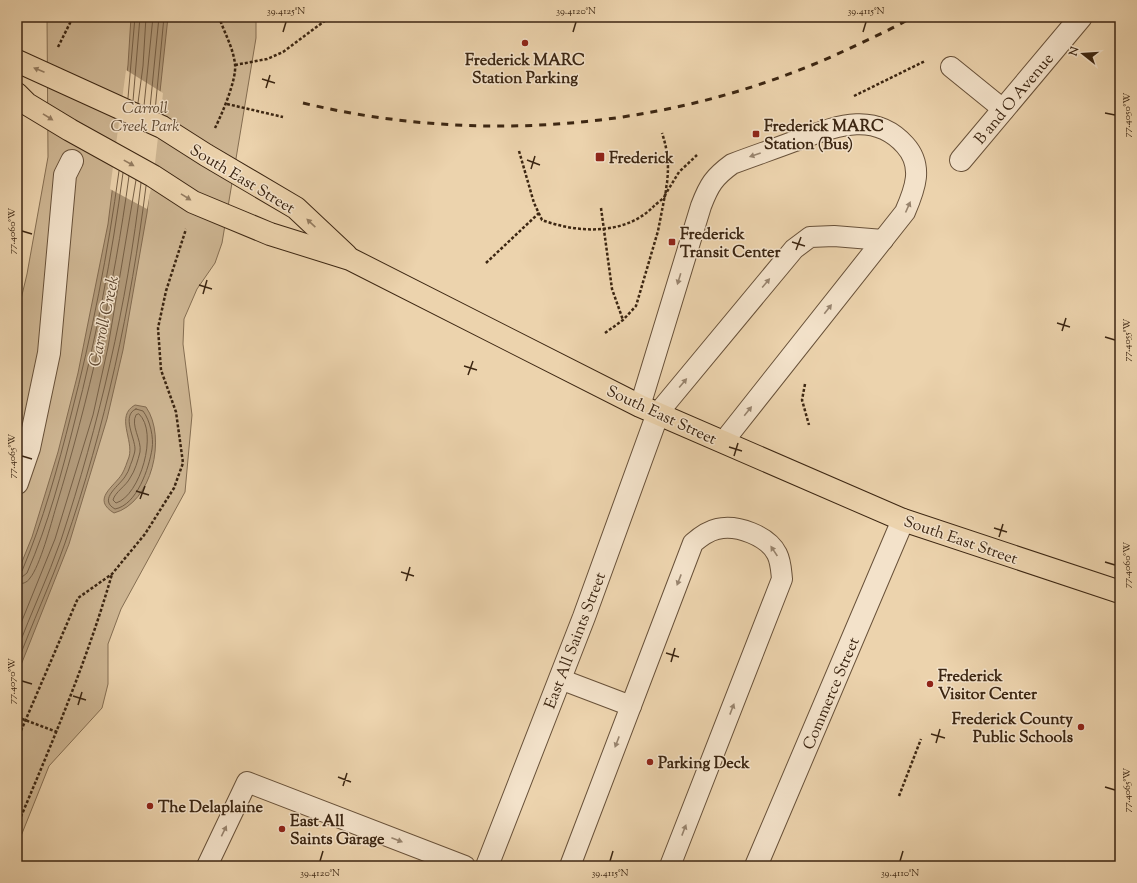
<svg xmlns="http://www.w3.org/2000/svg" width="1137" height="883" font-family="'Sorts Mill Goudy',serif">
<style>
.green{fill:#ceb693;stroke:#856e52}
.water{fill:#b09878;stroke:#826a4f}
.pier{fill:#ecd3ad}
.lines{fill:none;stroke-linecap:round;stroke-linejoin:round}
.shore{stroke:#765f45;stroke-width:1}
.lane-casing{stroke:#685139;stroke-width:22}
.street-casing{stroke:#685139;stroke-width:24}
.primary-casing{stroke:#3c2612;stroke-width:24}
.path{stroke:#3c2612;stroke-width:2.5;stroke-dasharray:3 2;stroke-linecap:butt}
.lane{stroke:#f3e2ca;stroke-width:20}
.street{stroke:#f3e2ca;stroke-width:22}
.primary{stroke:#ecd3ad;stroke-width:22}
.rail{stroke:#3c2612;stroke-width:3;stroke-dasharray:7 7;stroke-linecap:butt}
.oneway{fill:#947c60}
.oneway2{fill:#98846e}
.ticks{fill:none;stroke:#3c2612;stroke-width:1.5}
.poi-dot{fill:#8f2418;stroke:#f3e2ca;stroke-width:1.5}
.labels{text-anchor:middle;stroke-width:3;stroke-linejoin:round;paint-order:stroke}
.poi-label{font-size:16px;font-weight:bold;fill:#3c2612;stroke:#f3e2ca;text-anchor:start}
.street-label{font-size:16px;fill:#3c2612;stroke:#f3e2ca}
.park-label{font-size:16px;font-style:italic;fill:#604a32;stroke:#f3e2ca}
.water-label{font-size:17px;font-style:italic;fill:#5f4831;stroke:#f3e2ca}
.neatline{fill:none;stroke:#3c2612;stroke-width:1.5}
.ticks-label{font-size:10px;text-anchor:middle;fill:#3c2612}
</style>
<rect width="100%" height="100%" fill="#ecd3ad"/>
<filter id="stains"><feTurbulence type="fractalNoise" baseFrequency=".005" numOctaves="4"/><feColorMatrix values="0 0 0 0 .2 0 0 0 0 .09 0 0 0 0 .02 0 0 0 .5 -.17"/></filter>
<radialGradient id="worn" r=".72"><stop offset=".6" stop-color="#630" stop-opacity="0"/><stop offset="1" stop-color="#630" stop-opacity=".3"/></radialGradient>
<!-- green -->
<path class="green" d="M47,17H256V38L222,243L215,263L197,289L184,319L183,344L192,415L185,492L121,609L108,644V684L102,708L49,766L17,846V316L27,274L48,157Z"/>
<!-- water -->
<g class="water">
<path d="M131,17H168L147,213L123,350L107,419L69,544L17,675V574L32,537L58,452L78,373L91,308L108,224L128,65Z"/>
<path d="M135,405L146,407C167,437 152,503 114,513C91,499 114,487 122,474C125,469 127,462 129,457C134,440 115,416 135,405Z"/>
</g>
<!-- pier -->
<path class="pier" d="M126,70L163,93L154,172L147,209L110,189Z"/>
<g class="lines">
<!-- shore -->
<g class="shore">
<path d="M128,98L135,17"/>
<path d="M133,101L140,17"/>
<path d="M138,103L143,66L146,17"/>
<path d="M144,106L153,17"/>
<path d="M150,108L159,17"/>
<path d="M155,111L164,17"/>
<path d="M136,409L143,411C150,420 154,438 152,449C149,468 137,505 115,509C97,499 121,485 126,475C129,471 130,465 132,461C133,457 135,453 135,449C135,438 121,415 136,409Z"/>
<path d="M139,414C159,432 140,496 116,503L113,500C115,492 126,486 130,478C135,471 138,460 140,452C142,440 130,425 136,415Z"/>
<path d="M17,573L22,571C43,521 58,467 71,415C92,334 108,253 119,171"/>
<path d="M17,578L22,577L27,573C48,525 62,472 75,420C96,339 112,256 123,173"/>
<path d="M17,584C22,584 27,583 30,578C40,566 51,524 56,507C89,399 114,288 129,176"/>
<path d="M17,633L55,539L93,415L108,347L136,180"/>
<path d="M17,650C31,613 48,577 61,540C99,424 127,305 141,183"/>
<path d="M17,664C32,623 51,583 65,543C105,428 131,307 146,186"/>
</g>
<defs>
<g id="lane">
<path d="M951,67L1004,110"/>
<path d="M640,406L701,206C709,185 714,177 732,164C753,156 774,149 795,141C832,128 873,109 905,145C924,166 915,189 905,212L723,442"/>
<path d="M658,413L794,249L810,237L834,236L883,240"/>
<path d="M560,679L631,706"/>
<path d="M207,866L247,782L465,866"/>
<path d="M570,866L693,543C700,537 708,531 717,529C737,524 768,536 777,554C781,562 781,570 782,579L670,866"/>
</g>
<g id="street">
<path d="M961,160L1081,17"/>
<path d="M17,483L29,448L49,353L65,175L72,161"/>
<path d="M487,866L584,617L658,413"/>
<path d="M756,866L903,520"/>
</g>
<g id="primary">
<path d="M17,61L162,127L206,155L296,208L346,255"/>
<path d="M17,94L27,104L70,130L153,176L193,202L270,234L350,259L640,406L903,520L1120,592"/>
</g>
</defs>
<!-- lane casing -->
<use href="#lane" class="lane-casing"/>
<!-- street casing -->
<use href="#street" class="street-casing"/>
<!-- primary casing -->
<use href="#primary" class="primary-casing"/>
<!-- path -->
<g class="path">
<path d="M58,47L73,17"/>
<path d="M235,65L267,59L283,52L330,17"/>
<path d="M854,96L925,61"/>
<path d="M227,104L283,117"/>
<path d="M215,128C222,114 237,79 235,64C233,47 224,32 219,17"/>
<path d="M519,151L534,203L542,220C577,233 625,236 654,206C657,203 663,199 665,196C666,192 666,187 667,183C669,165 668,151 662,133"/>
<path d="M601,208L612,289L623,320"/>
<path d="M486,263L539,213"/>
<path d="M605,333L623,320L636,306L658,231L665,195L679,172L697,155"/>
<path d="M805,384L802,400L809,425"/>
<path d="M17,717L57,732"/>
<path d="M17,740L78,598L112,574L145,534L174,488L183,463L176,412L161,370L158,328L166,291L186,229"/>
<path d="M899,796L921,739"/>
<path d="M17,826C52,743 87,661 112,574"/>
</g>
<!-- lane -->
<use href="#lane" class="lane"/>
<!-- street -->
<use href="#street" class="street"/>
<!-- primary -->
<use href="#primary" class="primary"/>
<!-- rail -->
<path class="rail" d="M303,103C482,146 676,129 844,51C867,40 891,30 912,17"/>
</g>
<!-- one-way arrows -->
<defs><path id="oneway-solid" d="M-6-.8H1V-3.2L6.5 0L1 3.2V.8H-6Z"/></defs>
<g class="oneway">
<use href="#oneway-solid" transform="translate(39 70) rotate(-157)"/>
<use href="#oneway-solid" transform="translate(48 117) rotate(32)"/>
<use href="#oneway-solid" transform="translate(129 163) rotate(29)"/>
<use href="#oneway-solid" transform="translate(186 197) rotate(32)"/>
<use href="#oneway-solid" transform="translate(311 223) rotate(-137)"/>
</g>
<g class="oneway2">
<use href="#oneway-solid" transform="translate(755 155) rotate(161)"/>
<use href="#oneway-solid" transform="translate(908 207) rotate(-66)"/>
<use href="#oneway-solid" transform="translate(679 279) rotate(107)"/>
<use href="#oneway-solid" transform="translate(766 283) rotate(-50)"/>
<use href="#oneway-solid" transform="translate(828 309) rotate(-52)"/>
<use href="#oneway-solid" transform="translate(683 383) rotate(-50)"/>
<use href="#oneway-solid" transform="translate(748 411) rotate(-51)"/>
<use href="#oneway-solid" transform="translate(774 551) rotate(-124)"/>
<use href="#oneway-solid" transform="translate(679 580) rotate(111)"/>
<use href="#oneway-solid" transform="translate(732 709) rotate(-69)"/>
<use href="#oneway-solid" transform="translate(617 742) rotate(111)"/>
<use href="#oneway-solid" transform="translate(684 830) rotate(-69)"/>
<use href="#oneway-solid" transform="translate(224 831) rotate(-64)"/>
<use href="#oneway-solid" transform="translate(397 840) rotate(21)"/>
</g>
<!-- ticks -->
<path class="ticks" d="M283,32L286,22M573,32L576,22M863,32L866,22M262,79L275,83M266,88L270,75M1105,113L1115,115M527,160L540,165M531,169L535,156M22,231L32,234M792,242L805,246M796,250L801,237M199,285L212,289M203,294L207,280M1057,323L1070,327M1062,331L1066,318M1105,337L1115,340M464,366L477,370M468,375L473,361M729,447L742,451M22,456L32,459M734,456L738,443M136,491L149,495M140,499L145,486M994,528L1007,532M999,537L1003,524M1105,562L1115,565M401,572L414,576M406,581L410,567M666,653L679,657M671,662L675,648M22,681L32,684M73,696L86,700M78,705L82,692M931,734L945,738M936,743L940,729M338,777L351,782M343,786L347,773M1105,787L1115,790M320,861L323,851M610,861L613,851M900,861L903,851"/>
<!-- markers -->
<g class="poi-dot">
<circle cx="525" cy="43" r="4"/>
<rect x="752" y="130" width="8" height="8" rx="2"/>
<rect x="595" y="152" width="10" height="10" rx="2"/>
<rect x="668" y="238" width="8" height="8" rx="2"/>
<circle cx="930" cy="684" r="4"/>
<circle cx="1081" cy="727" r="4"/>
<circle cx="650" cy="762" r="4"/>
<circle cx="150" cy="806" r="4"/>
<circle cx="282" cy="829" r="4"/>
</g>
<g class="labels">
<!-- poi labels -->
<g class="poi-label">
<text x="525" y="65" text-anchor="middle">Frederick MARC<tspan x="525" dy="18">Station Parking</tspan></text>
<text x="764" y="131">Frederick MARC<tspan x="764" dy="18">Station (Bus)</tspan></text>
<text x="609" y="163">Frederick</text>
<text x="680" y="239">Frederick<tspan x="680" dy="18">Transit Center</tspan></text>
<text x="938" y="681">Frederick<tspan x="938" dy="18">Visitor Center</tspan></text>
<text x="1073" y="724" text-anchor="end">Frederick County<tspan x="1073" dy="18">Public Schools</tspan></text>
<text x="658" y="768">Parking Deck</text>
<text x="158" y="812">The Delaplaine</text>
<text x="290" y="826">East All<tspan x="290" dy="18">Saints Garage</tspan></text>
</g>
<!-- street labels -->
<g class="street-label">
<text transform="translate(1013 98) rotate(-50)" y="6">B and O Avenue</text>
<text transform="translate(243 178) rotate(31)" y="6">South East Street</text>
<text transform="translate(662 414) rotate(25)" y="6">South East Street</text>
<text transform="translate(961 539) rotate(19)" y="6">South East Street</text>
<text transform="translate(574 640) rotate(-69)" y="6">East All Saints Street</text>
<text transform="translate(830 693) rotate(-67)" y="6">Commerce Street</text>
</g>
<!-- park labels -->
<g class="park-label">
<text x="145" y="113">Carroll<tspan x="145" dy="18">Creek Park</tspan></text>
</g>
<!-- water labels -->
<g class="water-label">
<text transform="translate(103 321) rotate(-78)" y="6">Carroll Creek</text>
</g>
</g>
<!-- margin -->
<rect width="1137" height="883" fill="none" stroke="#ecd3ad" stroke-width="44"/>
<!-- north arrow -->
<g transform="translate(1083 54) rotate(287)" stroke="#f3e2ca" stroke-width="3" paint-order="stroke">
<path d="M0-3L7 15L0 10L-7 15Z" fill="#3c2612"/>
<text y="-6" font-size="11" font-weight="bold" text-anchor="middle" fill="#3c2612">N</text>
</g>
<rect x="22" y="22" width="1093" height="839" class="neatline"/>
<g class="ticks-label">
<text x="286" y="14">39.4125°N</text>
<text x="576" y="14">39.4120°N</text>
<text x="866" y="14">39.4115°N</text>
<text transform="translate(1126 115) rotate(-90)" y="4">77.4050°W</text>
<text transform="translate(11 231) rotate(-90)" y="4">77.4060°W</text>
<text transform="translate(1126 340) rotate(-90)" y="4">77.4055°W</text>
<text transform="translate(11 456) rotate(-90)" y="4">77.4065°W</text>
<text transform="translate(1126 565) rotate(-90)" y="4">77.4060°W</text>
<text transform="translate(11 681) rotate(-90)" y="4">77.4070°W</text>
<text transform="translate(1126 790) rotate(-90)" y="4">77.4065°W</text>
<text x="320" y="876">39.4120°N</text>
<text x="610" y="876">39.4115°N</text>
<text x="900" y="876">39.4110°N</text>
</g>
<rect width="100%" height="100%" filter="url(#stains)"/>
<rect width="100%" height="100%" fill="url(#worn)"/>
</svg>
